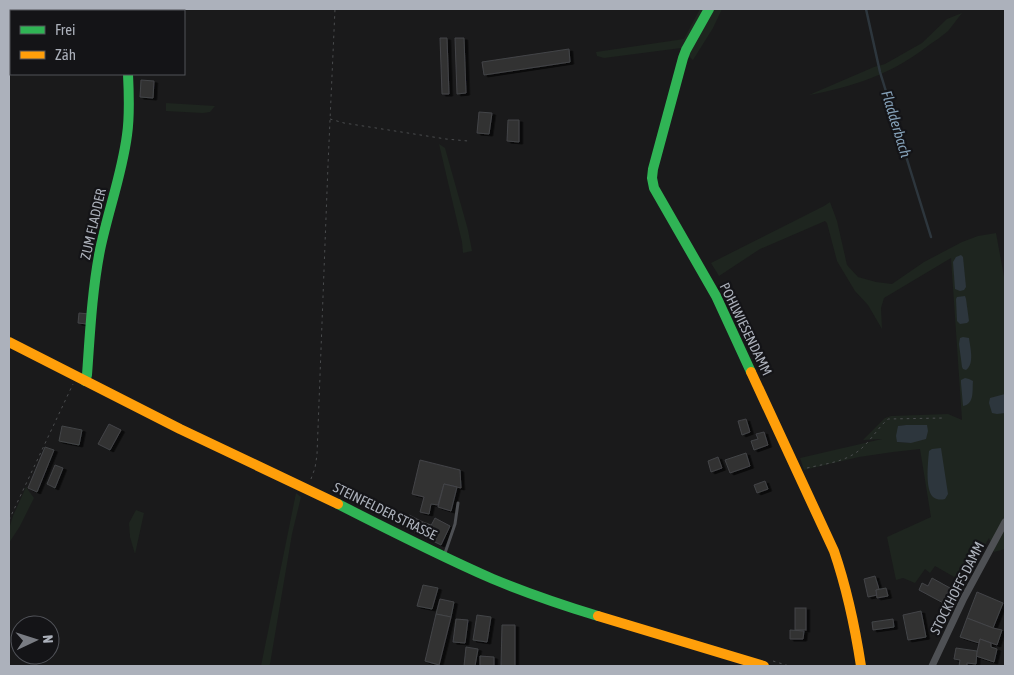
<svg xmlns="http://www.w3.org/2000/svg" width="1014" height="675" font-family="'Asap Condensed',sans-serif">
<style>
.green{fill:#1e251f;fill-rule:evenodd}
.water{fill:#2d363d}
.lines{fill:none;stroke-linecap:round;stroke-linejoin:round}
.stream{stroke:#2d363d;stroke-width:2.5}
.building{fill:#323233;stroke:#434447;filter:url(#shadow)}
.path{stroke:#4a4c4e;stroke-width:1;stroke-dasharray:2.5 4;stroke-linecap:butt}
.lane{stroke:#4e5054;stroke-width:3}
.street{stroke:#4e5054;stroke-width:7}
.fast{stroke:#30b455;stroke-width:10}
.slow{stroke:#ff9f0a;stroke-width:10}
.labels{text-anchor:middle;stroke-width:4.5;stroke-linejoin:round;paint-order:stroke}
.street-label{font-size:14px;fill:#acb1bb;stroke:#141417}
.water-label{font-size:15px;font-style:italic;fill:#839fb6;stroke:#141417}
</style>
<defs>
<filter id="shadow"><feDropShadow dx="3.5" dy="2" stdDeviation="0" flood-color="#0009"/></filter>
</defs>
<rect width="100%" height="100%" fill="#1a1a1b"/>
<!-- green -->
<g class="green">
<path d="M700,9H722L713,28L693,60L681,48L604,58L597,56L596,52L684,39Z"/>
<path d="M962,13C957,19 953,25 948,31C942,36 935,41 929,45C894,73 853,87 809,95L874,67L885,64L922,43L947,19Z"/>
<path d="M166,103L215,106L210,112L203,113L166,111Z"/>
<path d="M439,144L445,148L468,230L472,251L463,253L462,242Z"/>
<path d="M830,202L837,221L847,265L858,277L876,282L892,284L924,262L962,242L978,236L996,233L1005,282V549L994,552L989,538L963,582L935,566L930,573L925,569L915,583L903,578L896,580L887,537L931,517L920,449L893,452L859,457L804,470L800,458L882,439L863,440L885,418L891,416L948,414L962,420L951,258L884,298L881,308L882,329L868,305L855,291L837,261L827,223L825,221L760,249L719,276L711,263L824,206ZM906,425H926L911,443L897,442L899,426Z"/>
<path d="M26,487L34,498L20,526L9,543V529L13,516Z"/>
<path d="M296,493L301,497L292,534L270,664L269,666H261Z"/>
<path d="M136,510L144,513L135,554L130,537L129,523Z"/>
</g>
<!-- water -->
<g class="water">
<path d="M961,255L963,257L966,287L964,290L960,291L955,289L953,262L956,257Z"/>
<path d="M965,296L966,299L969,321L967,323L960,324L957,321L956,299L957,297Z"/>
<path d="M963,337L969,338C970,347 975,364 966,370L963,369L962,367L959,344L960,338Z"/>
<path d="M965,378L969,379L973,381C972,390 975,404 963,406L961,383V380Z"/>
<path d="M1005,394V413L997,414L992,413L989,403L990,398Z"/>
<path d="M906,425H927L928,431L926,439L911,443L897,442L896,436L898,426Z"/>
<path d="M941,448L948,494L945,499C941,500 937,500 933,497C925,489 928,462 929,451L932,449Z"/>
</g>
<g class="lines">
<!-- stream -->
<path class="stream" d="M866,9L880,72L931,237"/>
</g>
<!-- building -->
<g class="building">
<path d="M440,38H447L449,94H442Z"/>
<path d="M455,38H464L466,93L457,94Z"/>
<path d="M569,49L570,62L484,75L482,62Z"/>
<path d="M141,80L154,81L153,98L140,97Z"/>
<path d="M479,112L492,113L489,134L477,133Z"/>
<path d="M508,120H519V142L507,141Z"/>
<path d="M79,313L89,314L87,324L78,323Z"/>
<path d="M746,419L750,432L742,435L738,421Z"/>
<path d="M109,424L121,430L110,450L98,444Z"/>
<path d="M62,426L82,430L79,445L59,441Z"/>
<path d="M764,432L768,445L754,450L751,441L758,439L756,434Z"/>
<path d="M45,447L54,450L37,492L28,488Z"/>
<path d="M746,453L750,466L730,473L725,460Z"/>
<path d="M718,457L722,468L711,472L708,461Z"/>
<path d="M420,460L460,470L461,488L444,484L438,505L431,504L429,514L420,512L424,497L412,494Z"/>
<path d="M55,465L63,468L55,488L47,484Z"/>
<path d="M765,481L768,489L757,493L754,485Z"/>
<path d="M444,484L457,487L451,511L438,507Z"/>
<path d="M409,515L423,522L417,533L404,527Z"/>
<path d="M435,518L450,526L441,545L425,537Z"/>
<path d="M423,522L431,525L425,537L417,533Z"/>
<path d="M875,576L879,589L876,590L877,595L868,597L864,579Z"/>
<path d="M932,578L950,588L946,596L950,599L947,605L919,590L922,583L928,586Z"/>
<path d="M423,585L438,588L432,609L417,606Z"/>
<path d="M886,588L888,596L877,598L876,590Z"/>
<path d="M977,592L1003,603L993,628L967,618Z"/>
<path d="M440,599L454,602L451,617L436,614Z"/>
<rect x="795" y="608" width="11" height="22"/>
<path d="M921,611L926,637L908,640L903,615Z"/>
<path d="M436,614L451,617L439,665L425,661Z"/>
<path d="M477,615L491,617L487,642L473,640Z"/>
<path d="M967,618L993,628L1002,630L997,645L980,639L979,643L960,637Z"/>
<path d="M456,619L468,620L465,643L453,642Z"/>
<path d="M893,619L894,627L873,630L872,622Z"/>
<path d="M502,625H515V666H501Z"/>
<path d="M790,630L804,631L803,639H790Z"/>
<path d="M980,639L991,643V647L997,649L994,662L976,656Z"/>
<path d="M466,647L478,649L475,666H464Z"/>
<path d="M956,648L977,651L976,664L967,663V666H959L960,660L954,659Z"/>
<path d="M480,656L494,657V666H480Z"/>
</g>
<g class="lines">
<!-- path -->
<g class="path">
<path d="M330,119L344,123L446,139L468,141"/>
<path d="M807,468C828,463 849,462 865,445C873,437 879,427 888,419L944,418"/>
<path d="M311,479L315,468L317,455L328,165L335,9"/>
<path d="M9,520L73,384"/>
<path d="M773,661L789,666"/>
</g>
<!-- lane -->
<path class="lane" d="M445,553L455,524L458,503"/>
<!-- street -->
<g class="street">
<path d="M129,11L130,9"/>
<path d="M932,666L964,598L1005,522"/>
</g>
<!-- fast -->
<g class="fast">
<path d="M709,9L686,50L683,58L653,169L652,178L654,188L716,296L751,372"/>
<path d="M85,381L87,375C90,333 92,291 100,250C108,211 122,174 127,135C130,115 129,94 128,74"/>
<path d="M338,504C389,530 440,556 493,579C527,593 562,605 598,616"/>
</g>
<!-- slow -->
<g class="slow">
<path d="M9,342L180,429L338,504"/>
<path d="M751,372L834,551C847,589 855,627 861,666"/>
<path d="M598,616L764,666"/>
</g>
</g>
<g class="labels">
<!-- street labels -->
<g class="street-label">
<text transform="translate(93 224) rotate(-77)" y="5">ZUM FLADDER</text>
<text transform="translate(746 329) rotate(64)" y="5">POHLWIESENDAMM</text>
<text transform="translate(385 511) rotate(26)" y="5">STEINFELDER STRASSE</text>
<text transform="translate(957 588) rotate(-63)" y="5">STOCKHOFFS DAMM</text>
</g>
<!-- water labels -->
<g class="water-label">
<text transform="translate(896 124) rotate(73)" y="5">Fladderbach</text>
</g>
</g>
<!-- border -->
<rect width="1014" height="675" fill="none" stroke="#acb1bb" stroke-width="20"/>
<!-- legend -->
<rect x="10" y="10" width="175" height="65" fill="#141417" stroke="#515359"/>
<rect x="20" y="26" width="25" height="8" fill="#30b455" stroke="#515359"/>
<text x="55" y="35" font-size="15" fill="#acb1bb">Frei</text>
<rect x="20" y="51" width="25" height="8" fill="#ff9f0a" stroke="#515359"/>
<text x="55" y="60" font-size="15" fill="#acb1bb">Zäh</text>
<!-- north arrow -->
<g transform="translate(35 640) rotate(86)"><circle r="24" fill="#141417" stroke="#515359"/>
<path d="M0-4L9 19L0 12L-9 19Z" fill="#797c83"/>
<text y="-8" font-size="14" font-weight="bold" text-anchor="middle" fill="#acb1bb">N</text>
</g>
</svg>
